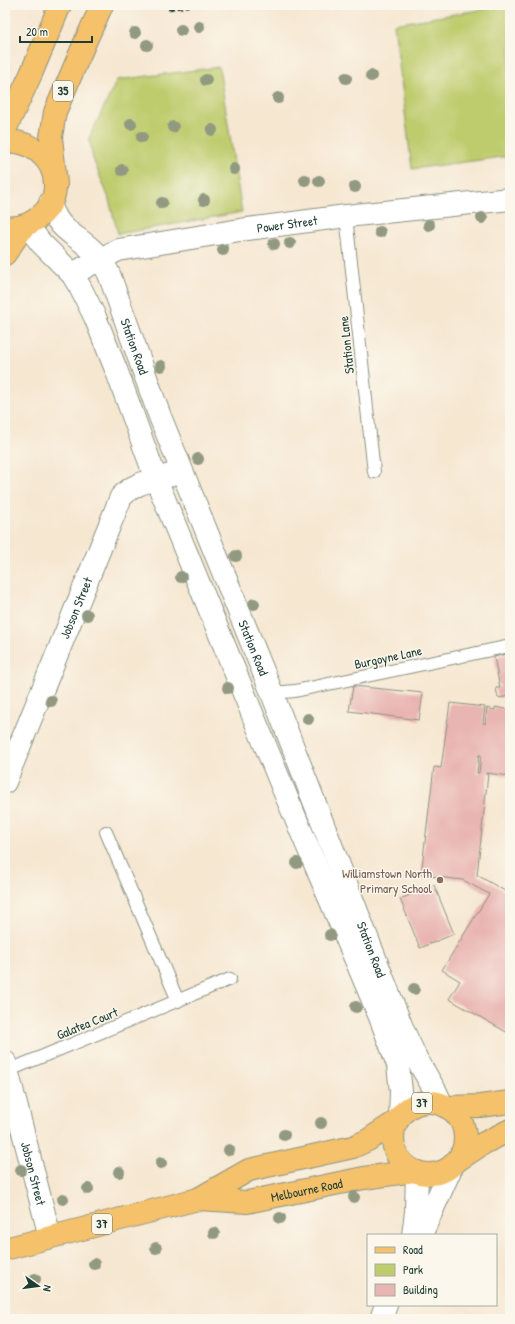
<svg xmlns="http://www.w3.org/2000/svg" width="515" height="1324" font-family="'Patrick Hand',sans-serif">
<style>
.green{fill:#becc6d;stroke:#6e8450}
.building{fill:#e9b5b2;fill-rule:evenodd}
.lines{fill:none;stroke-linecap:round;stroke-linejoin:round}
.lane-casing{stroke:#8a9282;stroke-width:14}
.street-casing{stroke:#8a9282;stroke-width:24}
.primary-casing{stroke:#8a9282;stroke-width:24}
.lane{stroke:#fff;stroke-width:12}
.street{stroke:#fff;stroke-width:22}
.primary{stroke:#f5c16b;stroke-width:22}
.rail{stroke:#1f3d34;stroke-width:3;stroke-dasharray:6 3;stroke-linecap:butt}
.tree{fill:#919981}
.education-dot{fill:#8d6e63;stroke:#fbf7ec;stroke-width:1.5}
.labels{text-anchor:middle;stroke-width:3;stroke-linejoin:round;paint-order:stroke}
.shield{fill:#fbf7ec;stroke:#61756b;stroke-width:1}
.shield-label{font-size:12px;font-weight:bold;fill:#1f3d34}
.street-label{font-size:13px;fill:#1f3d34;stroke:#fbf7ec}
.education-label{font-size:13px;fill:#785e54;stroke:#fbf7ec;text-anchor:end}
</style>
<rect width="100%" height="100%" fill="#fbf7ec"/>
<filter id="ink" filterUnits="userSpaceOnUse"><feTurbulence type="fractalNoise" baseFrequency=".025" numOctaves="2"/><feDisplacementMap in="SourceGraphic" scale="8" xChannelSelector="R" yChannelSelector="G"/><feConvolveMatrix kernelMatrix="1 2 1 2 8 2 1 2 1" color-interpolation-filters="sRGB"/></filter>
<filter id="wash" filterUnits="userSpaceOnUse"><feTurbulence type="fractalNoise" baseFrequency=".012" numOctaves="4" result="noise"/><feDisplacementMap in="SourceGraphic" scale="16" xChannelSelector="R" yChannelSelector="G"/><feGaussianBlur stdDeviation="0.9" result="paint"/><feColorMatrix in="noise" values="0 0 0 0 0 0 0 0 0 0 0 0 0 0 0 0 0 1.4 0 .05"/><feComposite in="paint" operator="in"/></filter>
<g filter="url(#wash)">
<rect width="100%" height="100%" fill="#f6e7d1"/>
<!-- green -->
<g class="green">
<path d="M510,5V156L412,169L394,24Z"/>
<path d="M219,67L242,212L118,234L108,196L93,159L89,138L117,80Z"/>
</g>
<g id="blocks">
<!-- building -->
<g class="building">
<path d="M510,653V696L498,698L496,688H500L494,657Z"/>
<path d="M353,686L423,693L419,720L349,711Z"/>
<path d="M450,703L485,707L483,723L485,724L487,708L495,710V707L510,710V776L486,773V774H488L477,875L505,891L509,886L510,887V1030L508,1033L449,999L460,981L442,970L489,894L463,880L421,875L434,767L441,768ZM479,755H481L479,773H477Z"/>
<path d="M434,885L454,934L420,948L400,899Z"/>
</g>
</g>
</g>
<g filter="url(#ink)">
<use href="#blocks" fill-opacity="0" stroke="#8a9282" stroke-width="1"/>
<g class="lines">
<defs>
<g id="lane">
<path d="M346,216L374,472"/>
<path d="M272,693L295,691L510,646"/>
<path d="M106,832L178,1001"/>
<path d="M7,1071L230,979"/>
</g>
<g id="street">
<path id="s1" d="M50,203C58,230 72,232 91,249C99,256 104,264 109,274L159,414L272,693L403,1030L416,1058L436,1092L442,1105"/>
<path d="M27,225L41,243L72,274L80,287L95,317L117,372L156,479L284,791L380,1017L398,1065L401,1091L400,1117"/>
<path id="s2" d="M72,274L118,250L240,230L346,216L510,199"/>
<path id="s3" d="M5,782L121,497C135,482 151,481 170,475"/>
<path id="s4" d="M5,1062L50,1237"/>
<path d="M413,1235L416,1212L417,1172"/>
<path d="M421,1235L452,1166"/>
<path d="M381,1319L386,1305"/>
</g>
<g id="primary">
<path d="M5,130L31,74L60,5"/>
<path d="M5,142C30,139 55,159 55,185C56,210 29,231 5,227"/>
<path d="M56,184L51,137L55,112L86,40L102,5"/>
<path d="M5,254L24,226"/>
<circle cx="429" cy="1138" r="36"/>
<path d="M446,1107L480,1106L510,1102"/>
<path d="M455,1162L484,1143L510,1130"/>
<path id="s5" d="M198,1199L247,1202L364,1178L414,1171"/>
<path d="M5,1249L198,1199L249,1170L353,1147L368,1140L397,1121"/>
</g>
</defs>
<!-- lane casing -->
<use href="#lane" class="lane-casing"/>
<!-- street casing -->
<use href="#street" class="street-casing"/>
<!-- primary casing -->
<use href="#primary" class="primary-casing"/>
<!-- lane -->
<use href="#lane" class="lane"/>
<!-- street -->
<use href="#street" class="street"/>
<!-- primary -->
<use href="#primary" class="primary"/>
<!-- rail -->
<path class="rail" d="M168,9L195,5"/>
</g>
<!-- trees -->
<g class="tree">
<circle cx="199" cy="27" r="6"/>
<circle cx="181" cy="30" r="6"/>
<circle cx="135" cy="33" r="6"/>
<circle cx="147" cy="45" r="6"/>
<circle cx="371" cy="76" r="6"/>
<circle cx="346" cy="78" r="6"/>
<circle cx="206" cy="80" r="6"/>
<circle cx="278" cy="98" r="6"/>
<circle cx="131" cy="124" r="6"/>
<circle cx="173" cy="127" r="6"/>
<circle cx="212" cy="130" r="6"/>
<circle cx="142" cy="137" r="6"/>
<circle cx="234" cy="169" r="6"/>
<circle cx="122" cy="170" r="6"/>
<circle cx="305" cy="180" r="6"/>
<circle cx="319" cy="181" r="6"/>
<circle cx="355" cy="187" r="6"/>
<circle cx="204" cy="200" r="6"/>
<circle cx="162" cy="203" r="6"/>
<circle cx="482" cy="218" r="6"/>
<circle cx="429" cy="225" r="6"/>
<circle cx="380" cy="232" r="6"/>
<circle cx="290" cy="243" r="6"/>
<circle cx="274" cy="244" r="6"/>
<circle cx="223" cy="250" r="6"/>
<circle cx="161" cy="366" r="6"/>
<circle cx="198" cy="459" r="6"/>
<circle cx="236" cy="556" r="6"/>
<circle cx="181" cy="577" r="6"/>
<circle cx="254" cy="604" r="6"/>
<circle cx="87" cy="615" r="6"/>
<circle cx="228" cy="688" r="6"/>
<circle cx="51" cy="701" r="6"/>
<circle cx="308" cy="719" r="6"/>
<circle cx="297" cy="863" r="6"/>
<circle cx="330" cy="935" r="6"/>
<circle cx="414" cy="989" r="6"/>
<circle cx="356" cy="1007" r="6"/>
<circle cx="321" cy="1123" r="6"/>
<circle cx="284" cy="1135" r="6"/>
<circle cx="229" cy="1150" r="6"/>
<circle cx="161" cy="1163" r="6"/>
<circle cx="21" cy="1170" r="6"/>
<circle cx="119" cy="1172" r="6"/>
<circle cx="88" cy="1189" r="6"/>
<circle cx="354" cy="1197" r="6"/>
<circle cx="63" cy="1199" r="6"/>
<circle cx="280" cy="1218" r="6"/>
<circle cx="214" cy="1233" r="6"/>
<circle cx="156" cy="1248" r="6"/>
<circle cx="94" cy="1264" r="6"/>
<circle cx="35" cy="1279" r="6"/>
</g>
</g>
<!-- markers -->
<circle class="education-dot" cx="440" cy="880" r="4"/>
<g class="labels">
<!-- shield labels -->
<g class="shield">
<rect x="53" y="81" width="20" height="20" rx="3"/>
<rect x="412" y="1093" width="20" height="20" rx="3"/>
<rect x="92" y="1214" width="20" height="20" rx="3"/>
</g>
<g class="shield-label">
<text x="63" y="95">35</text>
<text x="422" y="1107">37</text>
<text x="102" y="1228">37</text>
</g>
<!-- street labels -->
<g class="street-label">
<text dy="5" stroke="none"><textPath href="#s2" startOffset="223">Power Street</textPath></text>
<text transform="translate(346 345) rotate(-96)" y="5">Station Lane</text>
<text dy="5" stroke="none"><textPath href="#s1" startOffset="171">Station Road</textPath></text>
<text dy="5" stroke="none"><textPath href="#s3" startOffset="188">Jobson Street</textPath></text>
<text dy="5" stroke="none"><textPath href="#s1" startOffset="495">Station Road</textPath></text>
<text transform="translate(388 657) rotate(-12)" y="5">Burgoyne Lane</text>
<text dy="5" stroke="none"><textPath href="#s1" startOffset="819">Station Road</textPath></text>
<text transform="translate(87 1023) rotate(-22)" y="5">Galatea Court</text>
<text dy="5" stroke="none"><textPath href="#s4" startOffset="115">Jobson Street</textPath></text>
<text dy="5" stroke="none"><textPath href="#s5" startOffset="110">Melbourne Road</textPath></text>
</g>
<!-- education labels -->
<g class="education-label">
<text x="432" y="878">Williamstown North<tspan x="432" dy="15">Primary School</tspan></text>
</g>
</g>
<!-- margin -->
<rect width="515" height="1324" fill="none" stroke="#fbf7ec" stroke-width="20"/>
<!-- legend -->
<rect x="367" y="1234" width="130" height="72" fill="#fbf7ec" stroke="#a3ada2"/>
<rect x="375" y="1247" width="20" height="6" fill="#f5c16b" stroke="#a3ada2"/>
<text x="403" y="1254" font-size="12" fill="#1f3d34">Road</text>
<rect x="375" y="1264" width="20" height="12" fill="#becc6d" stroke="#a3ada2"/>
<text x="403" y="1274" font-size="12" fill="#1f3d34">Park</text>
<rect x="375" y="1284" width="20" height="12" fill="#e9b5b2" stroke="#a3ada2"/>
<text x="403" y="1294" font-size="12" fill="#1f3d34">Building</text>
<!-- north arrow -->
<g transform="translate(38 1286) rotate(104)" stroke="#fbf7ec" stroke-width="3" paint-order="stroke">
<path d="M0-3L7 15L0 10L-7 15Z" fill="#1f3d34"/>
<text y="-6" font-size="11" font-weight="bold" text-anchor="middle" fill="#1f3d34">N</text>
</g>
<!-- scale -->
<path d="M20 36v6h72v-6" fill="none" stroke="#1f3d34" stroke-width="2"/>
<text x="26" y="36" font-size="12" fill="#1f3d34" stroke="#fbf7ec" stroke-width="3" paint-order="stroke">20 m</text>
</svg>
